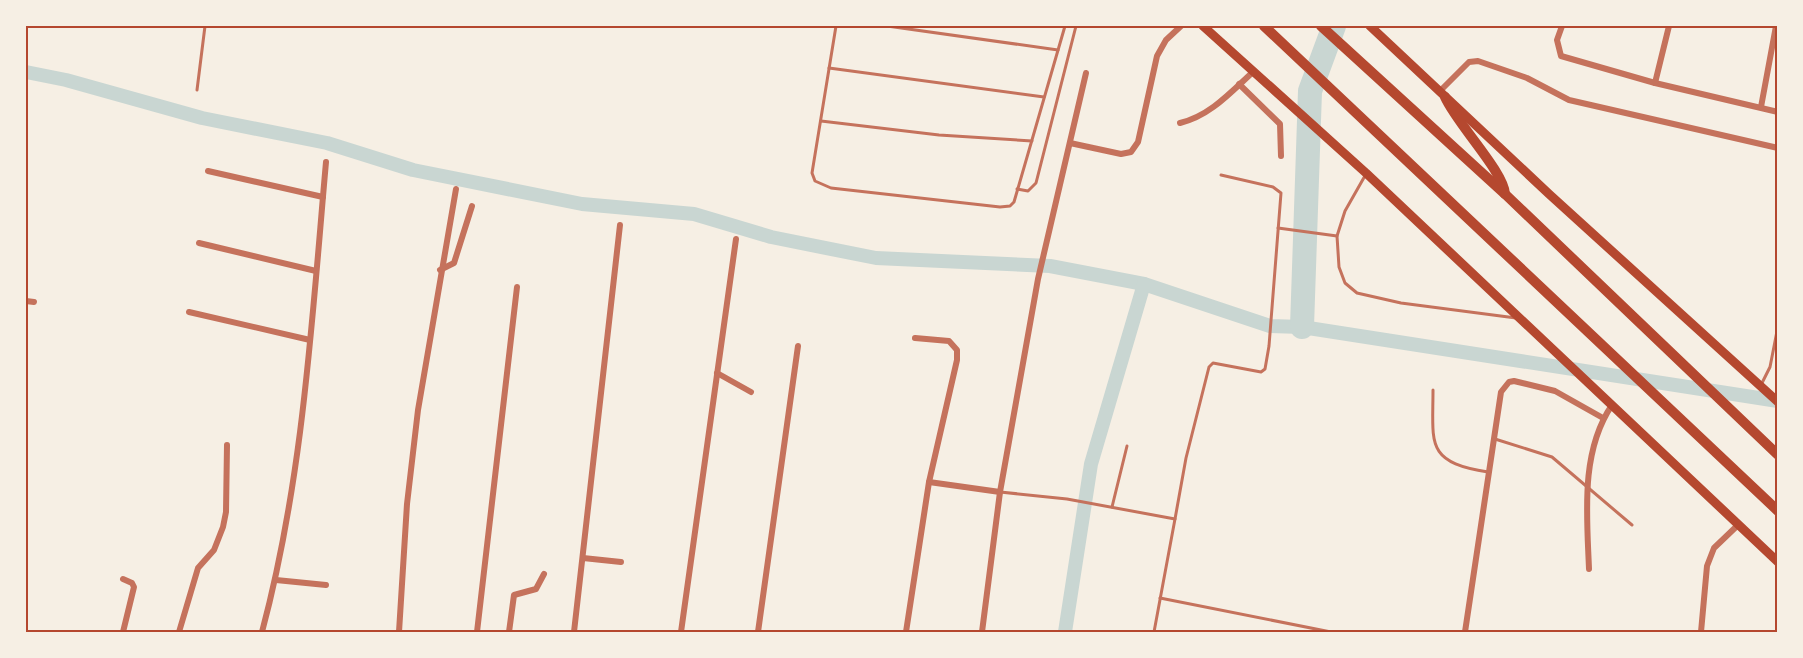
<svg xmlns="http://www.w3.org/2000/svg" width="1803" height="658" font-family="'Playfair Display',serif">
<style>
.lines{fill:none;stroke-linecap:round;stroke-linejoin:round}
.canal{stroke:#c9d6d2;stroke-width:14}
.river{stroke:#c9d6d2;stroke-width:24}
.service{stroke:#c5725c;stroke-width:3}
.minor{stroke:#c5725c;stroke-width:6}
.secondary{stroke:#b5482f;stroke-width:9}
.trunk{stroke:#b5482f;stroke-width:10}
.neatline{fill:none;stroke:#b5482f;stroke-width:2}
</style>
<rect width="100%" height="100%" fill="#f6efe4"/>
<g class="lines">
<!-- canal -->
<g class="canal">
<path d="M26,72L66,80L202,118L327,143L413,170L582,204L694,214L771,237L876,258L1050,266L1144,284L1270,326L1302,327L1778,401"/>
<path d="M1065,632L1091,464L1144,284"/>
</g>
<!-- river -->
<path class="river" d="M1302,327L1310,91L1334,26"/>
<!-- service -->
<g class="service">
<path d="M836,26L812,173L815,181L831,188L1000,207L1010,206L1014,202L1065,26"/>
<path d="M887,26L1058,50"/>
<path d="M829,68L1044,97"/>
<path d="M197,90L205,26"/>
<path d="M821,121L939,135L1032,141"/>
<path d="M1366,174L1345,211L1337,236L1339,267L1345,283L1357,293L1401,303L1516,318"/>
<path d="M1017,189L1028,191L1036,183L1076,26"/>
<path d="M1278,228L1337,236"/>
<path d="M1761,385L1770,367L1778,326"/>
<path d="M1433,390C1433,444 1425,462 1488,472"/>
<path d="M1495,439L1552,457L1632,525"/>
<path d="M1000,492L1067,499L1175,519L1154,632"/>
<path d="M1112,507L1127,446"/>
<path d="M1175,519L1186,458L1209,367L1213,363L1261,372L1265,369L1269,346L1281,193L1273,187L1221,175"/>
<path d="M1160,598L1331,632"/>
</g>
<!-- minor -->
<g class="minor">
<path d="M1562,26L1557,40L1561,56L1655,83L1778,112"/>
<path d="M1655,83L1669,26"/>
<path d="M1239,84L1280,124L1281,156"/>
<path d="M1439,92L1469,62L1478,61L1527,78L1569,100L1778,148"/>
<path d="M1761,107L1776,26"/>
<path d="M1180,123C1210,116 1231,92 1254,71"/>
<path d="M1070,143L1121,154L1131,152L1138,142L1157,56L1166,40L1181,26"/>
<path d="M208,171L323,197"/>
<path d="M199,243L316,271"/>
<path d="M440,270L454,263L472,206"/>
<path d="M26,301L34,302"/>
<path d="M189,312L310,340"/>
<path d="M717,373L751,392"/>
<path d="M929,482L1000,492"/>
<path d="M583,558L621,562"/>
<path d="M1589,569C1587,516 1580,452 1612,405"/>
<path d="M276,580L326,585"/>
<path d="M123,632L134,587L132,583L123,579"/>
<path d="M179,632L198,568L214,550L223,527L226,512L227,445"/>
<path d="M262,632C303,479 312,319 326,162"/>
<path d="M399,632L407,504L418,410L456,189"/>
<path d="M477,632L517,287"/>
<path d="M509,632L514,595L536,589L544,574"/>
<path d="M574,632L620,225"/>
<path d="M681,632L736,239"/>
<path d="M758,632L798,346"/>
<path d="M906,632L929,482L957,360V350L949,341L915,338"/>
<path d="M982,632L1000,492L1038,279L1086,73"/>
<path d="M1465,632L1501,392L1509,382L1514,381L1555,391L1603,418"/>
<path d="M1701,632L1707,566L1714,548L1738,525"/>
</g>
<!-- secondary -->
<g class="secondary">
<path d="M1203,26L1366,173L1778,562"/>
<path d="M1370,26L1549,194L1778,402"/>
</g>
<!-- trunk -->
<g class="trunk">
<path d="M1264,26L1778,511"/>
<path d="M1321,26L1505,194L1778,455"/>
<path d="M1445,97C1457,124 1504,172 1505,194"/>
</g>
</g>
<!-- border -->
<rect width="1803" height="658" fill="none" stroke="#f6efe4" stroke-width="54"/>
<rect x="27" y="27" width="1749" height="604" class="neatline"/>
</svg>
